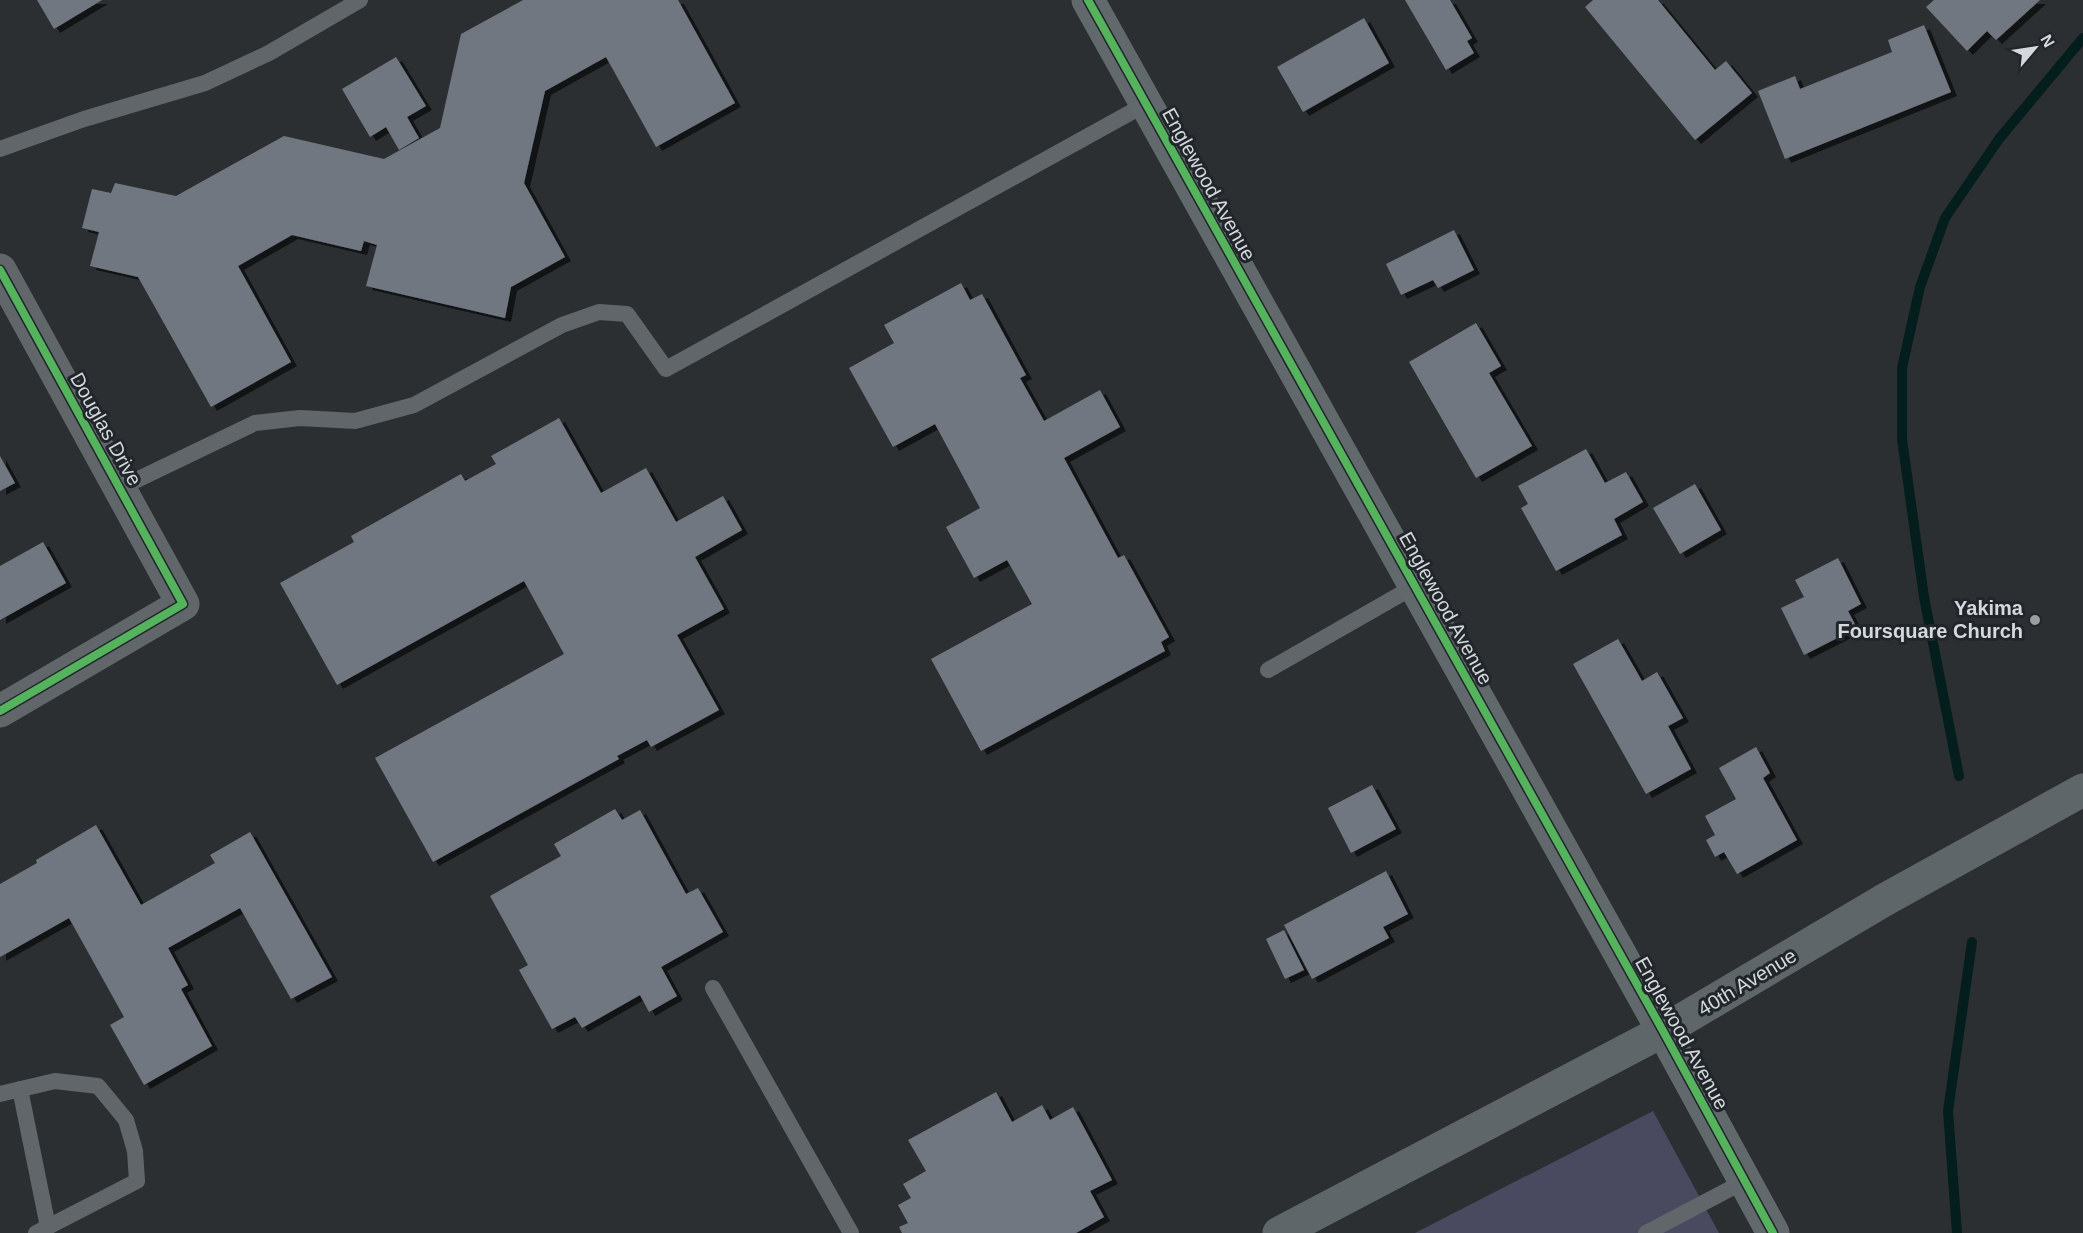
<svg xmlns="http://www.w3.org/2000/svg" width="2083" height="1233" font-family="Helvetica,sans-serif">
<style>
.green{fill:#494a5f}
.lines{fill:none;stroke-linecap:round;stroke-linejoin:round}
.stream{stroke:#041e1d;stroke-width:10}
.building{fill:#717780;filter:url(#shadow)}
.lane{stroke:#606669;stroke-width:16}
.street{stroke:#606669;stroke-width:33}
.secondary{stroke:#62696c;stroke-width:33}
.primary{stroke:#5f6669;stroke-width:33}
.cycleway-casing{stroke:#20262a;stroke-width:11}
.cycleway{stroke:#56b35d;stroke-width:8}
.poi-dot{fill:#9a9ea0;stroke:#20262a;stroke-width:2}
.labels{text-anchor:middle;stroke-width:6;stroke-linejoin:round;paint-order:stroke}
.street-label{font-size:20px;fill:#d5d9dc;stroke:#20262a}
.poi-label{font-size:20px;font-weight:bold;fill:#d5d9dc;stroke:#20262a;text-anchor:end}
</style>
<defs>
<filter id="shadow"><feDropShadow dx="6" dy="4" stdDeviation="0" flood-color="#0009"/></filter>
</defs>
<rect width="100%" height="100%" fill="#2c2f32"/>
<!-- green -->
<path class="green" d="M1653,1111L1719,1233H1415Z"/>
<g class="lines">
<!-- stream -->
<g class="stream">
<path d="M1959,776L1924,597L1902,439V368L1920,287L1945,218L1999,139L2083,38"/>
<path d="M1957,1233L1948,1111L1972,942"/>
</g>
</g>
<!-- building -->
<g class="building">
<path d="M37,0H102L54,29Z"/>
<path d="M523,0H678L735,103L656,147L606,57L545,91L524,183L565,257L511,287L505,318L366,286L377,245L364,241L361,251L292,235L238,266L291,362L211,407L138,277L90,266L99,232L82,228L92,189L111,193L115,183L176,196L284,136L384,159L440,128L461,34Z"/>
<path d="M1405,0H1450L1472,38L1467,41L1474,53L1446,70Z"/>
<path d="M1593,0H1658L1715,70L1726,61L1752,93L1695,140L1585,7Z"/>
<path d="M1934,0H2040L1996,40L1987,31L1967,51L1926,7Z"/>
<path d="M1364,18L1389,63L1303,112L1277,67Z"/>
<path d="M1924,25L1951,92L1785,159L1758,91L1795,76L1800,89L1892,52L1888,40Z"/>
<path d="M396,57L426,106L407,117L419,138L399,150L386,127L370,137L342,89Z"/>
<path d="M1454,230L1474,270L1438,288L1433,280L1401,295L1386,264Z"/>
<path d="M961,283L970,300L982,294L1026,375L1020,378L1044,421L1100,390L1120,427L1064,458L1118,558L1124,555L1169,637L1161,642L1165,651L981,751L931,659L1032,604L1007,560L974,578L946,527L980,508L935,424L893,447L849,368L894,343L884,325Z"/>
<path d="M1476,323L1501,366L1489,373L1532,446L1476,478L1409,362Z"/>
<path d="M559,418L601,493L646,468L676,522L723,496L742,530L695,557L724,609L677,635L719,710L651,747L647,740L617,756L619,759L433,862L375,758L564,654L524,581L337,685L280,583L354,542L351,536L461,474L465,481L496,464L491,456Z"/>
<path d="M1586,449L1605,483L1626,472L1643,502L1614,519L1622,535L1556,571L1521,508L1528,504L1518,486Z"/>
<path d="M0,456L15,483L0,491Z"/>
<path d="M1695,484L1721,530L1680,554L1653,508Z"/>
<path d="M43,542L66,583L0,620V566Z"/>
<path d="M1838,558L1861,604L1848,611L1857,628L1804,655L1781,608L1804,597L1795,580Z"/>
<path d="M1618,639L1642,681L1657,672L1683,718L1668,726L1691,769L1646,794L1573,664Z"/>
<path d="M1756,747L1770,773L1763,778L1797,840L1737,874L1724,852L1715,857L1706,840L1715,835L1705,816L1736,799L1719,768Z"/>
<path d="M1372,785L1396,829L1351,853L1328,808Z"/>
<path d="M615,809L622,820L640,810L686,894L698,888L723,932L661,967L677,996L649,1012L640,995L582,1028L575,1017L552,1029L519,970L528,965L490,896L561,856L554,844Z"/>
<path d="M96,825L141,905L215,863L210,855L250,832L332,977L291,999L240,908L168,948L188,985L181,989L212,1046L144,1085L110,1025L124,1017L69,918L0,957V884L37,863L36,860Z"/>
<path d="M1386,871L1408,914L1383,927L1389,938L1312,979L1284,925Z"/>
<path d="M1284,930L1304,970L1285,979L1266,939Z"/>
<path d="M996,1092L1012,1122L1042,1105L1050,1120L1073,1107L1112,1180L1090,1191L1104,1217L1076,1233H902L899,1227L908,1223L898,1205L911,1198L903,1184L926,1171L908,1140Z"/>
</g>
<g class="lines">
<!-- lane -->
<g class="lane">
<path d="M0,149L84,119L205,83L269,53L360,0"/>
<path d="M120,488L255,423L300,418L355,421L414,405L562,325L599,312L627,314L666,369L1146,104"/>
<path d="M1268,670L1415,586"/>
<path d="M713,988L851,1233"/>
<path d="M20,1089L48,1227"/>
<path d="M0,1094L55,1081L98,1086L126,1120L135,1151L137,1181L36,1233"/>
<path d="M1646,1233L1745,1181"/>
</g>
<!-- street -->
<path class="street" d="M0,270L183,604L0,711"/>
<!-- secondary -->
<path class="secondary" d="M1088,0L1663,1031L1773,1233"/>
<!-- primary -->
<path class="primary" d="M1279,1233L1663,1031L1886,899L2083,790"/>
<defs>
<g id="cycleway">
<path d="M1088,0L1663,1031L1773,1233"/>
<path d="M0,270L183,604L0,711"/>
</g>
</defs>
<!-- cycleway casing -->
<use href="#cycleway" class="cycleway-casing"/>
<!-- cycleway -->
<use href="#cycleway" class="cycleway"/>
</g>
<!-- markers -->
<circle class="poi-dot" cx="2035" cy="620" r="6"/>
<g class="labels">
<!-- street labels -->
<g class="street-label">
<text transform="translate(1209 184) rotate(61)" y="7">Englewood Avenue</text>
<text transform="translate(106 429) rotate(61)" y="7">Douglas Drive</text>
<text transform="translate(1446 608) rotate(61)" y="7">Englewood Avenue</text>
<text transform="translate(1747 982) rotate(-31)" y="7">40th Avenue</text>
<text transform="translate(1682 1033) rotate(61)" y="7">Englewood Avenue</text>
</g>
<!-- poi labels -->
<g class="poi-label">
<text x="2023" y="615">Yakima<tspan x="2023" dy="23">Foursquare Church</tspan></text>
</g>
</g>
<!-- north arrow -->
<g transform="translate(2035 48) rotate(61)" stroke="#20262a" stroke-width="4.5" paint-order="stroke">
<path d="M0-4.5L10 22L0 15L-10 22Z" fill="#d5d9dc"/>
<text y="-9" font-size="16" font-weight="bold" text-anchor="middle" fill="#d5d9dc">N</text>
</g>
</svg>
